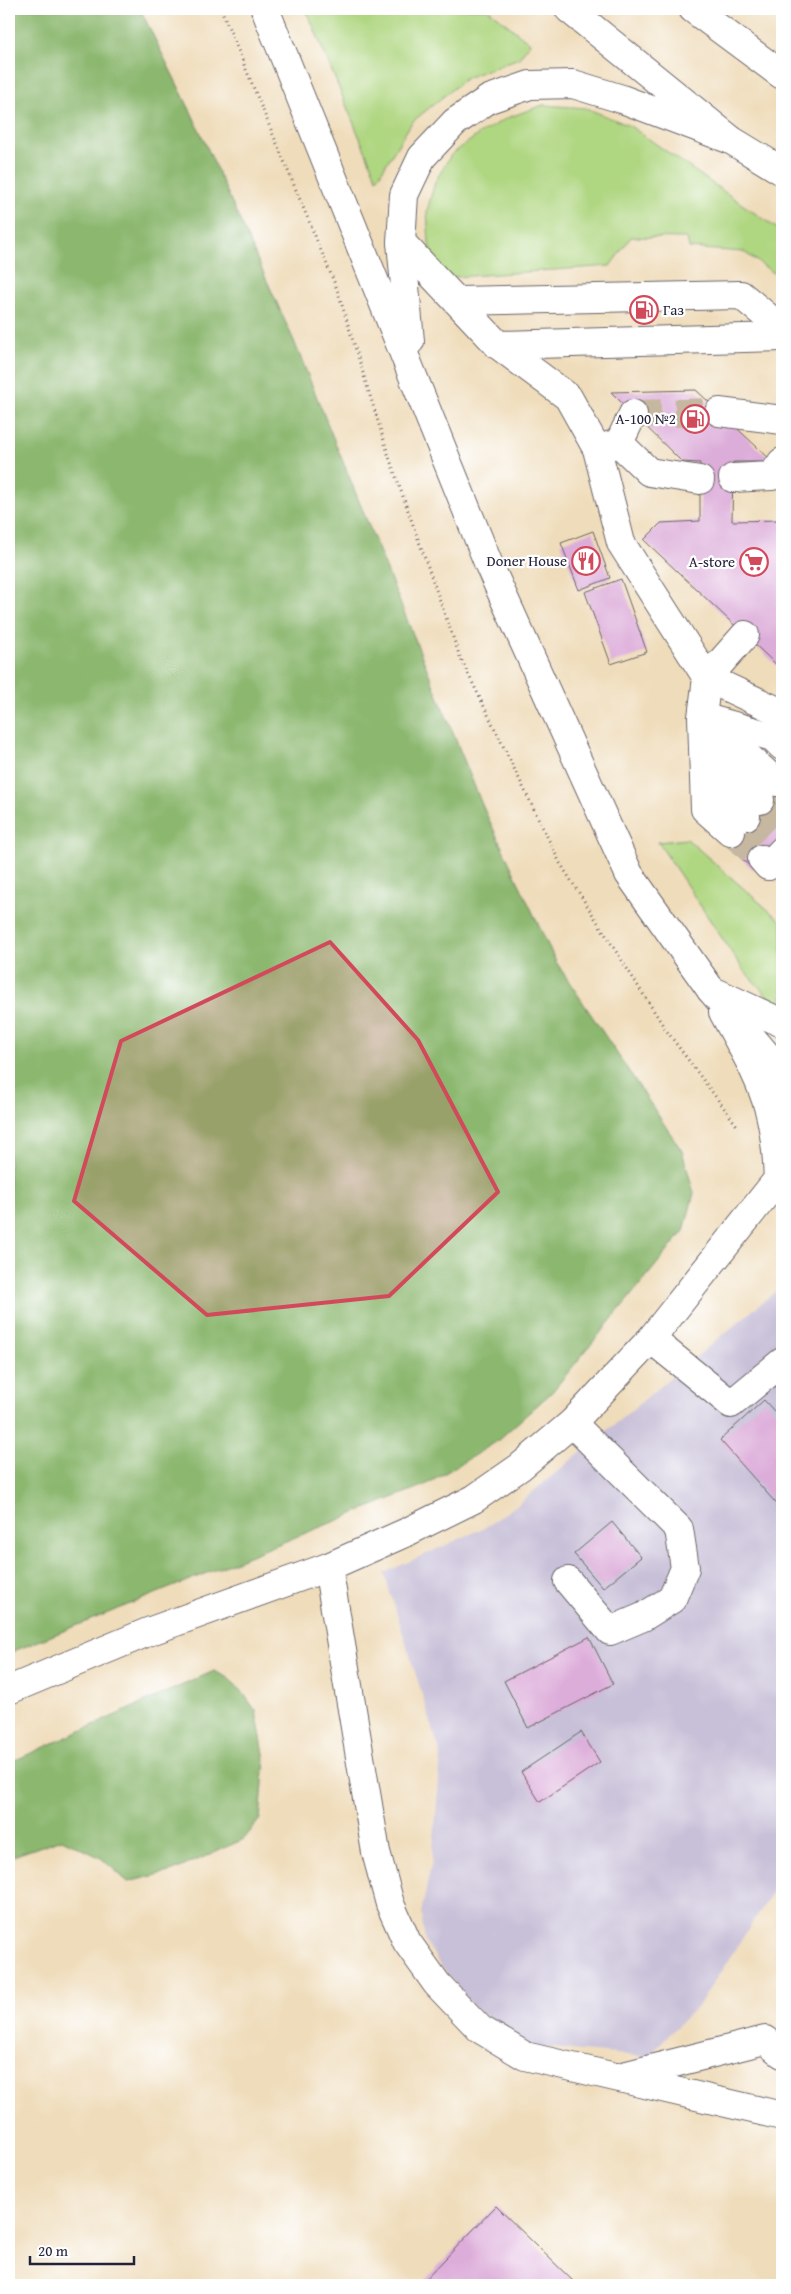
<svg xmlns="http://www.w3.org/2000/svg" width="791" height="2294" font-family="'Gentium Book Plus',serif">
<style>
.industrial{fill:#c8c0d8}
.green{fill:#afd680;stroke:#687c5e}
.forest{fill:#8bb76e;stroke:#566c54}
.building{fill:#ddadda}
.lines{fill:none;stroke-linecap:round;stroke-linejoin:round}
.minor-tunnel{stroke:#c6b7a1;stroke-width:28;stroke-dasharray:28 14;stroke-linecap:butt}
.minor-casing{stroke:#6a6367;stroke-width:30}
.highway-casing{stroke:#6a6367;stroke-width:30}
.path{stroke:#6a6367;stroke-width:3;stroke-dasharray:1 4;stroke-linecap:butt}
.minor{stroke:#fff;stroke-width:28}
.highway{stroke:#fff;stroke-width:28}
.marked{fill:#d1495b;fill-opacity:0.2;stroke:#d1495b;stroke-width:4;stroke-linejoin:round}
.labels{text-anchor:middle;stroke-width:4.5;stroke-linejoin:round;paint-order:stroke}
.poi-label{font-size:15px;fill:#22223b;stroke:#fff;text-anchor:end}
</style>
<rect width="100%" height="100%" fill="#fff"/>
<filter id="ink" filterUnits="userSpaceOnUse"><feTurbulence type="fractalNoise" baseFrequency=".02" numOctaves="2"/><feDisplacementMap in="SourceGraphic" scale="10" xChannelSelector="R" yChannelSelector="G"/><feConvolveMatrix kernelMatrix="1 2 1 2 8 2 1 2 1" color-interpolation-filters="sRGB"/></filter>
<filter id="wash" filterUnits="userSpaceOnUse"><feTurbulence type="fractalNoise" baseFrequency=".0096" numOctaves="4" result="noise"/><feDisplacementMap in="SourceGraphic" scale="20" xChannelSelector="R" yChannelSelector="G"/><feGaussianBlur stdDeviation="1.12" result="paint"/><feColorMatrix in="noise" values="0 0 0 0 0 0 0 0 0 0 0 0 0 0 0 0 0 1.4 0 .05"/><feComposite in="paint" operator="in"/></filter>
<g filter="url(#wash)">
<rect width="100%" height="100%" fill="#efdcba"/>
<!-- industrial -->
<path class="industrial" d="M782,1286V1878L700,2003L647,2057L529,2046L473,2007L442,1967L425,1941L421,1913L432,1861L441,1755L384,1573L486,1527L518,1504Z"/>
<!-- green -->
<g class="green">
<path d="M306,9H488L530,43L519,58L466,78L412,122L377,179Z"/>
<path d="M543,105L586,108L630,126L782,232V279L744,252L689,248L687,238L631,237L610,266L455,277L436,270L429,243L427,211L435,182L451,155L479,134L507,118Z"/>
<path d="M687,839L782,922V1007L777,1006L744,971L658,842Z"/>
</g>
<!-- forest -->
<g class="forest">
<path d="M9,9H140L193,116L294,341L483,807L556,962L682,1151L694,1193L684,1231L552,1392L496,1442L427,1484L9,1653Z"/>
<path d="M214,1671L228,1678L241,1690L256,1711L265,1759L260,1819L244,1839L173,1871L128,1882L101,1858L62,1839L13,1856L9,1860V1763Z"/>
</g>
<g id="blocks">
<!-- building -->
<g class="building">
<path d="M635,303L653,304V316H634Z"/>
<path d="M696,390L773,462H733L732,521L782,520V670L644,540L661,523L700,521V463L682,462L611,392Z"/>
<path d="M593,531L610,578L579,590L561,543Z"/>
<path d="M621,579L647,652L611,664L585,592Z"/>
<path d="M782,776V837L753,869L722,841Z"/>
<path d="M764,1400L782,1420V1510L720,1440Z"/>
<path d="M612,1522L641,1557L603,1588L574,1554Z"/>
<path d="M589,1637L613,1684L528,1728L504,1681Z"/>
<path d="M581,1732L600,1762L540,1802L521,1772Z"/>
<path d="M496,2206L577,2285H420Z"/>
</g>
</g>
</g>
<g filter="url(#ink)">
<use href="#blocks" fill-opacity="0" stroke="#6a6367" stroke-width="1"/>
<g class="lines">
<!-- minor-tunnel -->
<g class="minor-tunnel">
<path d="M633,414L719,412"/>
<path d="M760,800L782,823"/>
<path d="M746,816L776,844"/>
<path d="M731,832L762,859"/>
</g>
<defs>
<g id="minor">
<path d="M401,242L498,345L568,397L597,449L621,543L707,678L702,717L705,809L731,832"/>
<path d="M458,301L741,295L782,329"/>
<path d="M498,345L782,337"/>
<path d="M719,412L782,420"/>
<path d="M619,443L649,472L700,480"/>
<path d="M601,448L619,443L633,414"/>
<path d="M733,478L772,476L782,462"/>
<path d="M745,635L707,678L782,713"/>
<path d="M709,719L773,737L782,746"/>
<path d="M717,729L776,782"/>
<path d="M720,749L735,778L760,800"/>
<path d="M713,759L722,793L746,816"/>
<path d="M762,859L768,866L782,851"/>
<path d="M711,990L782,1023"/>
<path d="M723,1012C740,1044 760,1076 769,1110C775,1133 777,1156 778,1179"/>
<path d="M651,1339L731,1404L782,1362"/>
<path d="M328,1567L376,1852L390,1904L407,1942L437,1984L480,2029L525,2056L782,2116"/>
<path d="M568,1581L610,1631L643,1617L672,1599L685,1568L679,1529L572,1423"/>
<path d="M9,1690L148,1632L328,1567L407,1532L474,1499L520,1467L572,1423L651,1339L782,1174"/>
<path d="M623,2076L765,2040L782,2054"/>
</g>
<g id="highway">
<path d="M265,9L489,565L629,874L711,990L782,1073"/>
<path d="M569,9L731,140L782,171"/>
<path d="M693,9L782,75"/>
<path d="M410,341L401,242L404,195L422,157L455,122L489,99L530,85L573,84L622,99L731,140"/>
</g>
</defs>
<!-- minor casing -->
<use href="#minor" class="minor-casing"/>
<!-- highway casing -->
<use href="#highway" class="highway-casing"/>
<!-- path -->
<path class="path" d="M221,9L337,289L389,457L460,657L560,863L666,1030L738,1127"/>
<!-- minor -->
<use href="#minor" class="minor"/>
<!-- highway -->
<use href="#highway" class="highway"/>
</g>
</g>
<!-- marked area -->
<path class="marked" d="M330,942L418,1040L498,1192L389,1296L207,1315L74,1201L121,1041Z"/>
<!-- icons -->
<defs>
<symbol id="fuel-ring" viewBox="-11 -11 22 22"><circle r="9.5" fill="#fff" stroke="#d1495b" stroke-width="1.5"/><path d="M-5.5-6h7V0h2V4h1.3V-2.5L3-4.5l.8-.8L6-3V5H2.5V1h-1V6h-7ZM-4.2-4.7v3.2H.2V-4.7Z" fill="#d1495b"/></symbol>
<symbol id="restaurant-ring" viewBox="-11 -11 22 22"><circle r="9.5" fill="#fff" stroke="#d1495b" stroke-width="1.5"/><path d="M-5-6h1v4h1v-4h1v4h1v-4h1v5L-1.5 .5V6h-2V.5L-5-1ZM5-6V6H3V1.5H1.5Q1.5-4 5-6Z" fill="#d1495b"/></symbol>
<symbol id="supermarket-ring" viewBox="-11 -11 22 22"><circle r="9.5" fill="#fff" stroke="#d1495b" stroke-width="1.5"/><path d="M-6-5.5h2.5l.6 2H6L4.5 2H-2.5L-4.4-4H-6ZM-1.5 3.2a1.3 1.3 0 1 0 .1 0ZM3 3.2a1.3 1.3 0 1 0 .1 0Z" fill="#d1495b"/></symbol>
</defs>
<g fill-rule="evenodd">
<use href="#fuel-ring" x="628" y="294" width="32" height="32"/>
<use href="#fuel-ring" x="679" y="403" width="32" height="32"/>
<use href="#restaurant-ring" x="570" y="545" width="32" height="32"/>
<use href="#supermarket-ring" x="738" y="546" width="32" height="32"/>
</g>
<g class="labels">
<!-- poi labels -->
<g class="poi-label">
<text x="663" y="315" text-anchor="start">Газ</text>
<text x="676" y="424">А-100 №2</text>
<text x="567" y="566">Doner House</text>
<text x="735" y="567">A-store</text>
</g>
</g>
<!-- margin -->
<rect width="791" height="2294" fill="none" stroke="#fff" stroke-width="30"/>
<!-- scale -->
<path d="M30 2256v8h104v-8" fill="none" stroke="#22223b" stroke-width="2.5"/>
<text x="38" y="2256" font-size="15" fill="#22223b" stroke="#ffffff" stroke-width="4" paint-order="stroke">20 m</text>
</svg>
